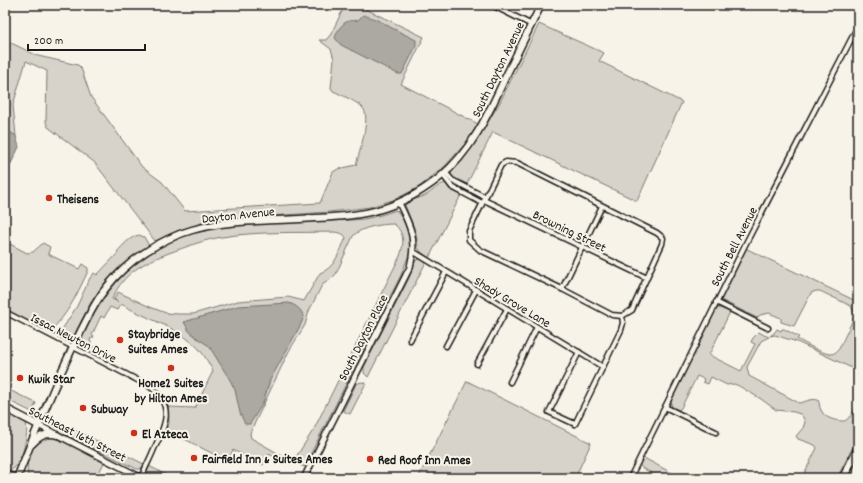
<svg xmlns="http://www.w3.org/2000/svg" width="863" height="483" font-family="Dekko,sans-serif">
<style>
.green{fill:#d7d3cb;stroke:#7a7874;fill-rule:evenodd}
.water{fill:#aca9a2;stroke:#72716c}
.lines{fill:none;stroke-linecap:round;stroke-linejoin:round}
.minor-casing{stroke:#1c1c1c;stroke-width:7}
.tertiary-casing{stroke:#1c1c1c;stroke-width:8}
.secondary-casing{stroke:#1c1c1c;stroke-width:9}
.motorway-casing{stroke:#1c1c1c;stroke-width:10}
.minor{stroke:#f7f3e8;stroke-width:4}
.tertiary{stroke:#f7f3e8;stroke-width:5}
.secondary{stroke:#f7f3e8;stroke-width:6}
.motorway{stroke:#f7f3e8;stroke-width:7}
.poi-dot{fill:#c8321e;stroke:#f7f3e8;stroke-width:1.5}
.labels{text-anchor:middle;stroke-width:4;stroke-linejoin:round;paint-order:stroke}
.street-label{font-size:13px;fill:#1c1c1c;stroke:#f7f3e8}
.poi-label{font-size:13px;font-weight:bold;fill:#1c1c1c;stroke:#f7f3e8;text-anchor:start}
</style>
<rect width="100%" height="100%" fill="#f7f3e8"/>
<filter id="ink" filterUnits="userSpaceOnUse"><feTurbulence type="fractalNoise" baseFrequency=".025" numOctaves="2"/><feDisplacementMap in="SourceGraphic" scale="8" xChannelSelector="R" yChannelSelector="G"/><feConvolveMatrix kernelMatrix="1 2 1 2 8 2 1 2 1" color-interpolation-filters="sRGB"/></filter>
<g filter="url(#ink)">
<!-- green -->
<g class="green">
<path d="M345,5H357L424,37L401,84L478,124L466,143L444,167L419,187L396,199L370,207L329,212L211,220L180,230L155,241L94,162L48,127L46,122L47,71L26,61L13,105L16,136L5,129V40L38,56L78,65L81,68L91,97L142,167L162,182L185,211L320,203L333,172L338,169L356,165C359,153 371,118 363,108C359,103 340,94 333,91L331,88L334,59L331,49L319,40H326L331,34Z"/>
<path d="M539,24L604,53L599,61L682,102L637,201L493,132L467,184L453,178L451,174V170L459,163L472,147L499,104Z"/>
<path d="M445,183L450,190L461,195L429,258L420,251L418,247L416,233L405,205C411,199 419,199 426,195C433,191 438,185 445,183Z"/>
<path d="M396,210C405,217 412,243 409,254C407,261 403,268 401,275L304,467L290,460L296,457L314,429L400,256C404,244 405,233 394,224C382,224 361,227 353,236L336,274L331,279L322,285L309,311L305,325L289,351L250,433L251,438L288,459L285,463L269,454L263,465L233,450L229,458H221L167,430L169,423L168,407L195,408L213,371C208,362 203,352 195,345C174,326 145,318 121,304L117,310L110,307L104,318L101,316L92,335L94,337L90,339L92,347H96V351L91,354L82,347L81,341C106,281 148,241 213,228C223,226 235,226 246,225C266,224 286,222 306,221C325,221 345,221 364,219C375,217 385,214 396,210ZM334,232C340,233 344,233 346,238C339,252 335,268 320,273L304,301L288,297L238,301L193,314H178L166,313L150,307L118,292L114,299L118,302L112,299C124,272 143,263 169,253C186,247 203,240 222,237C259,231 297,233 334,232Z"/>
<path d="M139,235L144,237L148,244V246L119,269L106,281L91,302L74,335L69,337L63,334V328L77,306L90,278L94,273L97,275L118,253L117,252C123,245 130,237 139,235Z"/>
<path d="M5,236L8,238L6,242L27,253L33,252L43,243L50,247L48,254L79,269L82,264L88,268V271C78,292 68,315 50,331L45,330L5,309Z"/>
<path d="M745,248L858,302V371L797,342L775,335L770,336L774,333L777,329L781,331L782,329H784L799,337L797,339C805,343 822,354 831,354C834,354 836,352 839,349L855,315L851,306L820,291H816L811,293L794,326L781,322V318L769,313L760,315L757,318L721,300V297Z"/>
<path d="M420,259L426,262L368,377L364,373V367L409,278L416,260Z"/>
<path d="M720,308L730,312L709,355L741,371L755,344L751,342L753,338L759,332L764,335L769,337L761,341L747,367L749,376L799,403C806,402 811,398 818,400C820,403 819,407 821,410C825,419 836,421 845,421L852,415L858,401V437L837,478H802L817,448L815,445L798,439L796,436L803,428L805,422L803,417L800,414L794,412L776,410L761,399L739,386L734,384L727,385L711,377L708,384L703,382L704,379L697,376L681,408L679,410L672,407L671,404V401L716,309Z"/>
<path d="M467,381L591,443L575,478H418Z"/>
<path d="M361,382L366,383L350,414L343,411L356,384Z"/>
<path d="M5,388L36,403L32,412L5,399Z"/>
<path d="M12,415L26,423C29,433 22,462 14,468C11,470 8,471 5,472V429Z"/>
<path d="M46,416L144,464L141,469H137L53,429L46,422Z"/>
<path d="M48,435L55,437L104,463L96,478H29C24,468 30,449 37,442C40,439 45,437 48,435Z"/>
<path d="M858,454V470L854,478H846Z"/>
<path d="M644,458L681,478H661L642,468L640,466V462Z"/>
<path d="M149,466L172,478C163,478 152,481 147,472Z"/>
</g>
<!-- water -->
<g class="water">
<path d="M363,15C368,16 386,23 390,27L416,40V46L402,74H398L341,45L335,38C337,32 341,23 349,21C352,20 355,21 358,20Z"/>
<path d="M5,129L16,136L19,147L5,176Z"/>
<path d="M289,303C297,306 301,309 304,317L300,326L270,380L263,403L250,424H245L240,413L235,390L230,380L209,346L197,338L189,331L184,322L238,306Z"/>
</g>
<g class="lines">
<defs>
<g id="minor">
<path d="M492,5L532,25"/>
<path d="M506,162L517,163L657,233L663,238L662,244L632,310L622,316L612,315L562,289L480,250L469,240V231L501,165Z"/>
<path d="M445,172L452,180L485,197"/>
<path d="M442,174L452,187L482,203"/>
<path d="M484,200L647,278"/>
<path d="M414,252L603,367"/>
<path d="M562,289L602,206"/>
<path d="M716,302L768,328"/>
<path d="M5,312L149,386C175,405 166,425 154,449C150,459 145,468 141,478"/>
<path d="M410,340L446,272"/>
<path d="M446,346L476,290"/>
<path d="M579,352L549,412L575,424L621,330L623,323L622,316"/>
<path d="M477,364L507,309"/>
<path d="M510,382L537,327"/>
<path d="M665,407L716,432"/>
<path d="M630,478L745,245L858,26"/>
</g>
<g id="tertiary">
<path d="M38,425L142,478"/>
<path d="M304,478L410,267C417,240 411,227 399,203"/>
</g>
<g id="secondary">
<path d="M5,408L38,425"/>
<path d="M32,444C39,436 47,432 57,435"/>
<path d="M17,478C36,431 54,384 77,339C86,321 94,303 106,288C126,262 160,239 192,230C227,220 264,221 300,219C357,216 392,215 439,178C471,152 488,115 505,78C517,54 529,29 541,5"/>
</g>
<g id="motorway">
<path d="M5,475L18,478"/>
<path d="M843,478L858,449"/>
</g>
</defs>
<!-- minor casing -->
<use href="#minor" class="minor-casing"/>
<!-- tertiary casing -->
<use href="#tertiary" class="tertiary-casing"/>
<!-- secondary casing -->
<use href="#secondary" class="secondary-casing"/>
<!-- motorway casing -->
<use href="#motorway" class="motorway-casing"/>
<!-- minor -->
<use href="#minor" class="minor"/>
<!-- tertiary -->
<use href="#tertiary" class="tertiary"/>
<!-- secondary -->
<use href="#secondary" class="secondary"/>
<!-- motorway -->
<use href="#motorway" class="motorway"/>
</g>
</g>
<!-- markers -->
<g class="poi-dot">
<circle cx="49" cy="198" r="4"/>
<circle cx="120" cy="340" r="4"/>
<circle cx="171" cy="368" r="4"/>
<circle cx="20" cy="378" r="4"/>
<circle cx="83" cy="408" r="4"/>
<circle cx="134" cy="433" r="4"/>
<circle cx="194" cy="458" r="4"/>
<circle cx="370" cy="459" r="4"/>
</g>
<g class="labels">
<!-- street labels -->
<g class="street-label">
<text transform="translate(497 69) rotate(-64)" y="5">South Dayton Avenue</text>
<text transform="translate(238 214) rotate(-6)" y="5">Dayton Avenue</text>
<text transform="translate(570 230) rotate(26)" y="5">Browning Street</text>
<text transform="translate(733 246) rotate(-63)" y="5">South Bell Avenue</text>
<text transform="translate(513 301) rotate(31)" y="5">Shady Grove Lane</text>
<text transform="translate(74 337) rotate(27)" y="5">Issac Newton Drive</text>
<text transform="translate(362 337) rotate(-63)" y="5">South Dayton Place</text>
<text transform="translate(78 433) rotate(27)" y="5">Southeast 16th Street</text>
</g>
<!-- poi labels -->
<g class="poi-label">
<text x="57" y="203">Theisens</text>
<text x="128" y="338">Staybridge<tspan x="128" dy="15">Suites Ames</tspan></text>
<text x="28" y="383">Kwik Star</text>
<text x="171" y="387" text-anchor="middle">Home2 Suites<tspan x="171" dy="15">by Hilton Ames</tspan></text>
<text x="91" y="413">Subway</text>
<text x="142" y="438">El Azteca</text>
<text x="202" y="463">Fairfield Inn &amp; Suites Ames</text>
<text x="378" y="464">Red Roof Inn Ames</text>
</g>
</g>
<!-- margin -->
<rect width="863" height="483" fill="none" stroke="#f7f3e8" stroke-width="20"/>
<rect x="10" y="10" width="843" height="463" fill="none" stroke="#1c1c1c" stroke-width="1.5" filter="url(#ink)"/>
<!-- scale -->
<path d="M28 44v6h117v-6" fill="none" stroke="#1c1c1c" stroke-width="2"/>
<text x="34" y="44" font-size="12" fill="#1c1c1c" stroke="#f7f3e8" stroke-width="3" paint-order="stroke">200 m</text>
</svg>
